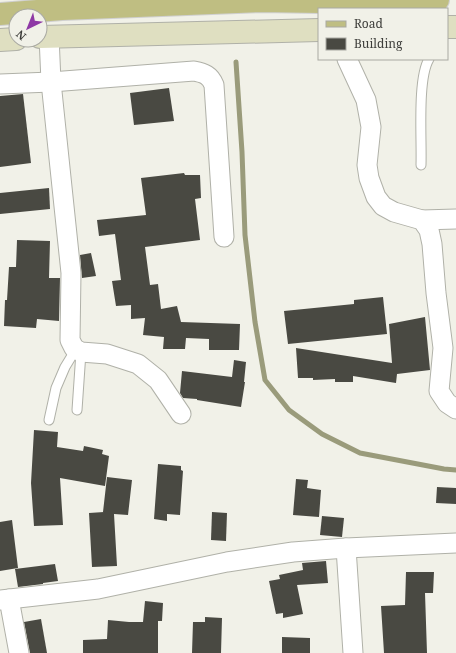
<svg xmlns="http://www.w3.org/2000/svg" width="456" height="653" font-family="'Noto Serif',serif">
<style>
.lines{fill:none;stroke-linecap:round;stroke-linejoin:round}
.stream{stroke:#9a9b7b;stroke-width:5}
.building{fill:#494942}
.lane-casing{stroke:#b0b1a8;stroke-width:11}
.street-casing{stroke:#b0b1a8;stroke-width:21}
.secondary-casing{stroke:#b0b1a8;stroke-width:24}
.primary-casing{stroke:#d0d0d0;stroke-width:24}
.lane{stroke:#fff;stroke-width:9}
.street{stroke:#fff;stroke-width:19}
.secondary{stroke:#dfdfc1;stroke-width:22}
.primary{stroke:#bfbe82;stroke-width:22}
</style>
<rect width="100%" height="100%" fill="#f1f1e8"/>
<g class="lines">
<!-- stream -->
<path class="stream" d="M236,62L242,152L245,235L255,322L265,380L289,410L322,434L360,453L444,469L456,470"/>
</g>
<!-- building -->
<g class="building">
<path d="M169,88L174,121L134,125L130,93Z"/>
<path d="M23,94L31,163L0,167V96Z"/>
<path d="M184,173L185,175H200L201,198L195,199L200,240L145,247L150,285L158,284L161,309L177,306L181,322L240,324L239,350H209V339L186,338L185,349H163L164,337L143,335L145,318L131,319V305L116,306L112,281L121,280L115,234L99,236L97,220L146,215L141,178Z"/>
<path d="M49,188L50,209L0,214V193Z"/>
<path d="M17,240L50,241L49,278H60L59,321L37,319L36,328L4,326L5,300H7L9,267H16Z"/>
<path d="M91,253L96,276L82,278L80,255Z"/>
<path d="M383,297L387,334L288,344L284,311L354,304V300Z"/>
<path d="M425,317L430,370L397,374L396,383L353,376V382H335V379L313,380V378H298L296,348L392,363L389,324Z"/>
<path d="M234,360L246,362L244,382H245L241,407L197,400V399L183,398L180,393L182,371L232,377Z"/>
<path d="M34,430L58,432L57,447L83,451L84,446L103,450L102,454L109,456L105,486L60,478L63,525L34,526L31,483Z"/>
<path d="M158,464L181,466V470L183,471L180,515L167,514V521L154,519Z"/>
<path d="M107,477L132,480L128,515L114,514L117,566L92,567L89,513L104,512H103Z"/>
<path d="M296,479L308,480L307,488L321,490L319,517L293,515Z"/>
<path d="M437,487L456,488V504L436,503Z"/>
<path d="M212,512L227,513L226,541L211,540Z"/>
<path d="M322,516L344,518L342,537L320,535Z"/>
<path d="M12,520L18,568L0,571V522Z"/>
<path d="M326,561L328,583L297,585L303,614L283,618V613L276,614L269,581L280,579L279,575L303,570L302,563Z"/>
<path d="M55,564L58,581L43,583V584L18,587L15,569Z"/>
<path d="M406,572H434L433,593H425L427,653H384L381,606L405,605Z"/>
<path d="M145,601L163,603L162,621H158V653H83V640L107,639L108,620L129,622H143Z"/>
<path d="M205,617L222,618L221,653H192L193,622H205Z"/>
<path d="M41,619L47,653H30L24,622Z"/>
<path d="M282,637L310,638V653H282Z"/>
</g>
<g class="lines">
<defs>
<g id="lane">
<path d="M421,165C422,140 417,79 429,59"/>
<path d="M77,410L81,352"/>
<path d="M49,420L56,388L65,367L76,349"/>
</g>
<g id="street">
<path d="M49,36L51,82L71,273L70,340L74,348L81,352L107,354L138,364L158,380L181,414"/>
<path d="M347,59L366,100L371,127L367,165L369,178L376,197L383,206L394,212L422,220L429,230L432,244L436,293L443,348L439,391L447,403L456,409"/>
<path d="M0,84L51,82L194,71C204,73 210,75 214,85L224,237"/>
<path d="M422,220L456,219"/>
<path d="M346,548L353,653"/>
<path d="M9,599L19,653"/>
<path d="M0,600L98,589L227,562L293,552L346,548L456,543"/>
</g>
<g id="secondary">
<path d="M447,27H456"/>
<path d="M40,37L319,30"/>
<path d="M0,40L16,39"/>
</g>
<path id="primary" d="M0,14L62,9L261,1L321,2L438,0"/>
</defs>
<!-- lane casing -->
<use href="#lane" class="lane-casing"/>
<!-- street casing -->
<use href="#street" class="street-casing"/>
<!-- secondary casing -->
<use href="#secondary" class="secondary-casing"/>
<!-- primary casing -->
<use href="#primary" class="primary-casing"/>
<!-- lane -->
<use href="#lane" class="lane"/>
<!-- street -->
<use href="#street" class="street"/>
<!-- secondary -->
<use href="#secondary" class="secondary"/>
<!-- primary -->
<use href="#primary" class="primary"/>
</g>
<!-- legend -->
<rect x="318" y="8" width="130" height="52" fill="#f1f1e8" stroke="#a9a9a2"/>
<rect x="326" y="21" width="20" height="6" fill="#bfbe82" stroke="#a9a9a2"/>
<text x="354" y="28" font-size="12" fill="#3d3d3a">Road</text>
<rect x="326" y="38" width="20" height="12" fill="#494942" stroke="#a9a9a2"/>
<text x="354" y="48" font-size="12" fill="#3d3d3a">Building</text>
<!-- north arrow -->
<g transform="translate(28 28) rotate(223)"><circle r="19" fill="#f1f1e8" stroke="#a9a9a2"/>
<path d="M0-3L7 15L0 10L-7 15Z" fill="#8e38a5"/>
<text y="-6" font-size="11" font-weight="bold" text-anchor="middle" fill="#3d3d3a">N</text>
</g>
</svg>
